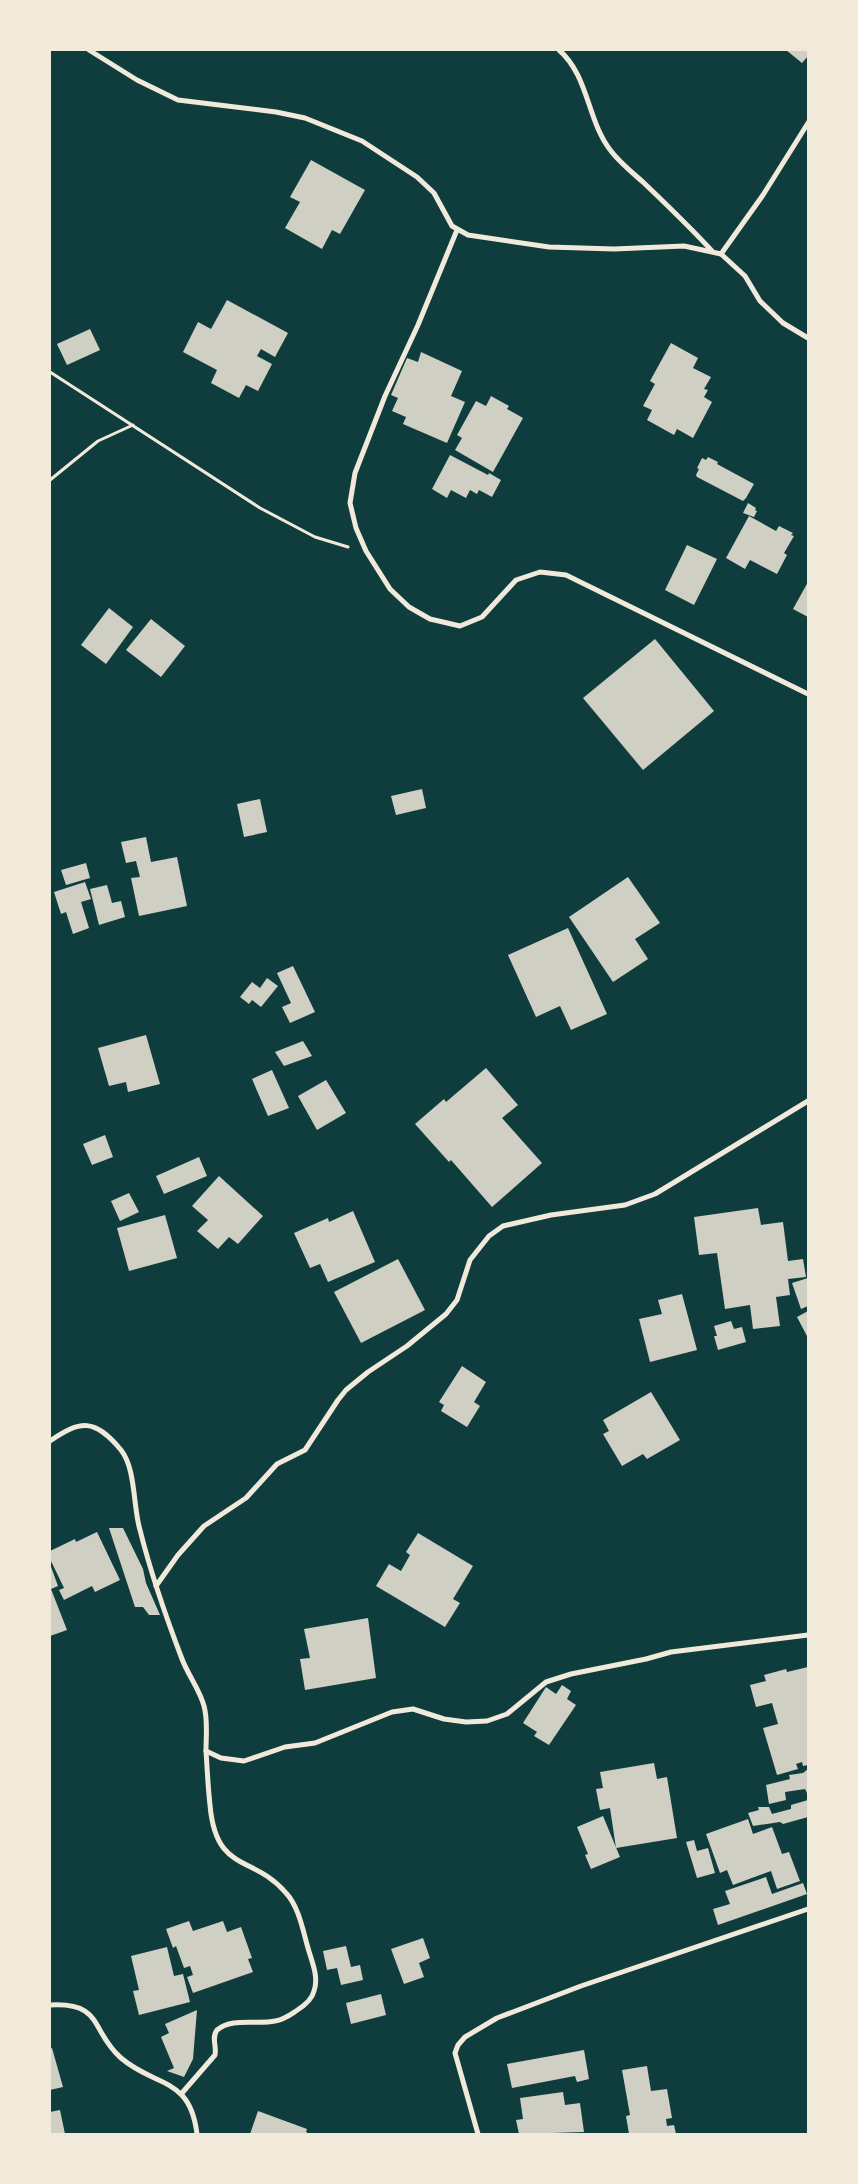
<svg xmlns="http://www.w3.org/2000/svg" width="858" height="2184" font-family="'Asap Condensed',sans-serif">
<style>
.building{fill:#cfcfc3}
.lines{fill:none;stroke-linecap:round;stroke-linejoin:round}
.path{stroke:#f1e9da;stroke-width:3}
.minor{stroke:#f1e9da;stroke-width:5}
</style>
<rect width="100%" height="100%" fill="#0f3d3e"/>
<!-- building -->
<g class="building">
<path d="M786,50H808V56L802,63Z"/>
<path d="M311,160L365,190L340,234L332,230L322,249L285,228L300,202L290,197Z"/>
<path d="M227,300L288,333L275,357L261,349L257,356L272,364L258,391L246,385L239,398L211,383L217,370L183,352L198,322L211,329Z"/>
<path d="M90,329L100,350L67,365L57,344Z"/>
<path d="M671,343L698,358L693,368L711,377L704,389L708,390L704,397L712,402L693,438L677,429L674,435L647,420L652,410L643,406L655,384L650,381Z"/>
<path d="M421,352L462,371L451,396L465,402L447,443L403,424L406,417L392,411L398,398L391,395L407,358L418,362Z"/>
<path d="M491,396L509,406L507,409L523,418L493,472L455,450L462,438L457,435L476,401L486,406Z"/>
<path d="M450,455L488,475L489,473L501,480L492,497L479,490L477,494L470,490L466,498L451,490L447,498L432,489Z"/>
<path d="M708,457L718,462L717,464L754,484L746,498L743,501L697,477L696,475L699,469L697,468L702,458L706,460Z"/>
<path d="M748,503L756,508L755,510L757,511L754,517L743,513Z"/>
<path d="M749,516L776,531L779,526L793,533L791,535L794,536L784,553L787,555L777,574L750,560L745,569L726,558Z"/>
<path d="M687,545L717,559L694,605L665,590Z"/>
<path d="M808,582V617L793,609Z"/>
<path d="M109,608L133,627L106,664L81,645Z"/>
<path d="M151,619L185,646L161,677L126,650Z"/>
<path d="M655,639L714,711L643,770L583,698Z"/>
<path d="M422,789L426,808L396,815L391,796Z"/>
<path d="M260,799L267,832L244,837L237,804Z"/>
<path d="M146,837L151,862L177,857L187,906L139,916L131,878L140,877L136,861L126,863L121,842Z"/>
<path d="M86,863L90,878L66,885L61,870Z"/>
<path d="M628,877L660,923L635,939L648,959L613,982L569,917Z"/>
<path d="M85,882L91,899L81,902L89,928L73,934L66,912L61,914L54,892Z"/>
<path d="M107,885L112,903L121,901L125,917L99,925L90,889Z"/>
<path d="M568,928L607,1014L571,1030L560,1006L536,1017L508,955Z"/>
<path d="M293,966L315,1012L290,1023L282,1007L291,1003L277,973Z"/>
<path d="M267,978L278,986L261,1007L252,1000L249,1004L240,997L252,982L260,988Z"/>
<path d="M146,1035L160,1084L128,1092L126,1082L109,1086L98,1048Z"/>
<path d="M303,1041L312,1056L284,1066L275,1052Z"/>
<path d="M486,1068L518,1105L502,1118L542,1163L492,1207L451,1160L449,1162L415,1124L444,1099L446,1102Z"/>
<path d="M272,1070L289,1108L268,1116L252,1079Z"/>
<path d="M326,1080L346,1113L317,1130L298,1096Z"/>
<path d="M105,1135L113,1157L92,1165L83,1144Z"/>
<path d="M199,1157L207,1176L164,1194L156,1176Z"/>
<path d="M219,1176L263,1216L238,1244L229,1237L218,1249L197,1231L208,1220L192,1206Z"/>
<path d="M129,1193L139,1212L120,1221L111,1201Z"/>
<path d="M758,1208L761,1225L783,1222L788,1261L803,1259L806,1277L788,1279L790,1295L776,1297L780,1326L753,1329L750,1305L725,1309L717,1253L699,1255L694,1217Z"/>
<path d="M353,1211L375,1262L328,1282L320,1264L310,1268L294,1233L328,1218L329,1222Z"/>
<path d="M165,1215L177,1258L129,1271L117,1228Z"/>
<path d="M398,1259L425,1310L361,1343L334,1292Z"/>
<path d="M808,1278V1306L801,1309L792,1283Z"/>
<path d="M682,1294L697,1350L650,1362L639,1319L662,1314L658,1300Z"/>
<path d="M808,1311V1338L797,1317Z"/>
<path d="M731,1321L734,1329L742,1327L746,1342L718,1350L714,1336H717L714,1326Z"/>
<path d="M462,1366L486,1382L474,1402L480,1406L467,1427L441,1411L444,1405L439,1402Z"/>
<path d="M651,1392L680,1440L647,1459L643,1454L622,1466L603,1434L609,1431L603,1420Z"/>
<path d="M109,1528H123L143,1569L146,1583L160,1615H149L143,1607H135Z"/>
<path d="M97,1532L120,1580L95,1592L92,1586L64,1600L59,1590L64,1588L50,1559V1551L75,1539L76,1542Z"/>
<path d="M418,1533L473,1566L453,1599L460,1603L445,1627L376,1586L389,1564L401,1571L410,1555L406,1552Z"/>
<path d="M50,1564L58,1586L51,1589L67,1630L50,1636Z"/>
<path d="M368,1618L376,1678L305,1690L300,1659L310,1658L304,1629Z"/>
<path d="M808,1667V1765L803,1766L802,1762L796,1764L798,1769L777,1775L763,1728L778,1724L772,1703L756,1707L750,1685L766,1681L764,1675L786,1669L787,1672Z"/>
<path d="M562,1685L571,1691L567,1699L576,1705L549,1745L534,1736L537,1732L523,1723L546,1687L556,1694Z"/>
<path d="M654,1763L657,1779L667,1777L677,1838L616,1848L610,1808L600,1810L596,1789L603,1788L600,1772Z"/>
<path d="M808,1769V1795L805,1789L785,1792L786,1800L769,1804L766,1785L790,1779L789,1775L803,1773Z"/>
<path d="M808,1800V1817L783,1824L780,1822L753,1826L748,1813L759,1810L758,1807H769L772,1814L791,1809V1805Z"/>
<path d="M603,1816L620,1857L591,1869L585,1855L588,1854L577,1827Z"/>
<path d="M748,1819L753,1834L772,1827L782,1854L789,1852L800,1881L777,1889L771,1871L733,1885L727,1870L720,1873L706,1834Z"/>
<path d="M694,1840L697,1851L708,1848L715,1873L697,1878L686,1842Z"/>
<path d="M766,1877L772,1894L803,1883L807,1894L718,1925L713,1909L730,1904L725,1891Z"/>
<path d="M189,1921L193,1931L223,1921L227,1932L241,1927L252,1958L248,1959L253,1972L193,1993L187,1977L193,1975L190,1966L184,1968L176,1946L173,1948L166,1929Z"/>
<path d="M423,1938L430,1958L419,1963L424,1977L404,1984L391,1949Z"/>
<path d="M346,1946L351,1967L360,1965L363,1980L341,1985L337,1968L327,1970L323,1951Z"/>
<path d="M167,1947L174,1976L183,1974L190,2002L139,2015L133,1991L139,1990L131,1956Z"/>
<path d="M381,1994L386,2015L351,2024L346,2003Z"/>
<path d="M197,2010L193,2059L184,2077L167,2071L174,2068L161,2037L169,2033L165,2024Z"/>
<path d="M52,2048L63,2087L50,2090V2049Z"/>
<path d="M584,2050L589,2079L577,2082L575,2076L512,2088L507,2064Z"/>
<path d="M647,2066L651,2091L667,2089L672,2118L666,2119L667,2126L674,2125L676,2134H629L626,2116L630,2115L622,2070Z"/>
<path d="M563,2092L565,2105L580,2103L584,2132L519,2134L516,2120L523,2119L520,2098Z"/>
<path d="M60,2110L65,2134H50V2112Z"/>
<path d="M258,2111L307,2129L306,2132L310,2134H250Z"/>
</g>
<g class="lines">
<!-- path -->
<g class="path">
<path d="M50,372L260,508L315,537L348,547"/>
<path d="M50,480L98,441L133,425"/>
</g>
<!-- minor -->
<g class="minor">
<path d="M89,50L137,80L178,100L276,112L305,118L362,141L417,177L434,193L452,226L468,235L549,247L614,249L684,246L721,254L745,276L760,301L783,323L808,338"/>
<path d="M559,50C589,76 587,121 611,151C620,163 633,173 644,183C667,205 690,227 712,251"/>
<path d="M457,230L418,325L385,396L355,473L350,503L356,528L366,551L390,589L409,607L430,619L460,626L482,617L516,580L540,572L566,575L808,694"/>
<path d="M721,254L763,195L808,123"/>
<path d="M50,1441C81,1420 94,1418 121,1450C136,1469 133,1507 140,1530C151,1574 166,1617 182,1659C188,1675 200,1690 204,1706C208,1720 206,1735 206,1750C207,1768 208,1787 210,1805C216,1874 253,1854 286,1893C299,1907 303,1931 308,1948C312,1962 319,1977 314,1991C312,2000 304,2006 296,2011C290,2015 283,2020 275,2021C257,2025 232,2017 217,2030C211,2038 217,2046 215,2055L182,2093"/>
<path d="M156,1586L178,1555L204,1526L246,1498L277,1464L305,1450L338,1400L346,1390L368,1372L407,1346L446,1314L457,1300L470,1260L489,1236L503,1226L551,1215L625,1205L655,1194L808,1101"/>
<path d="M206,1751L221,1758L244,1761L285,1747L315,1743L392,1712L413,1709L444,1719L466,1722L487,1721L507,1714L546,1682L571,1674L646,1659L671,1652L808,1635"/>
<path d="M50,2005C104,2002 90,2031 121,2058C156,2088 190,2076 197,2134"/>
<path d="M478,2134L455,2053L458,2045L465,2037L497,2018L581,1986L808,1909"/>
</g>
</g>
<!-- border -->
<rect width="858" height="2184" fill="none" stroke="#f1e9da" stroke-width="102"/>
</svg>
